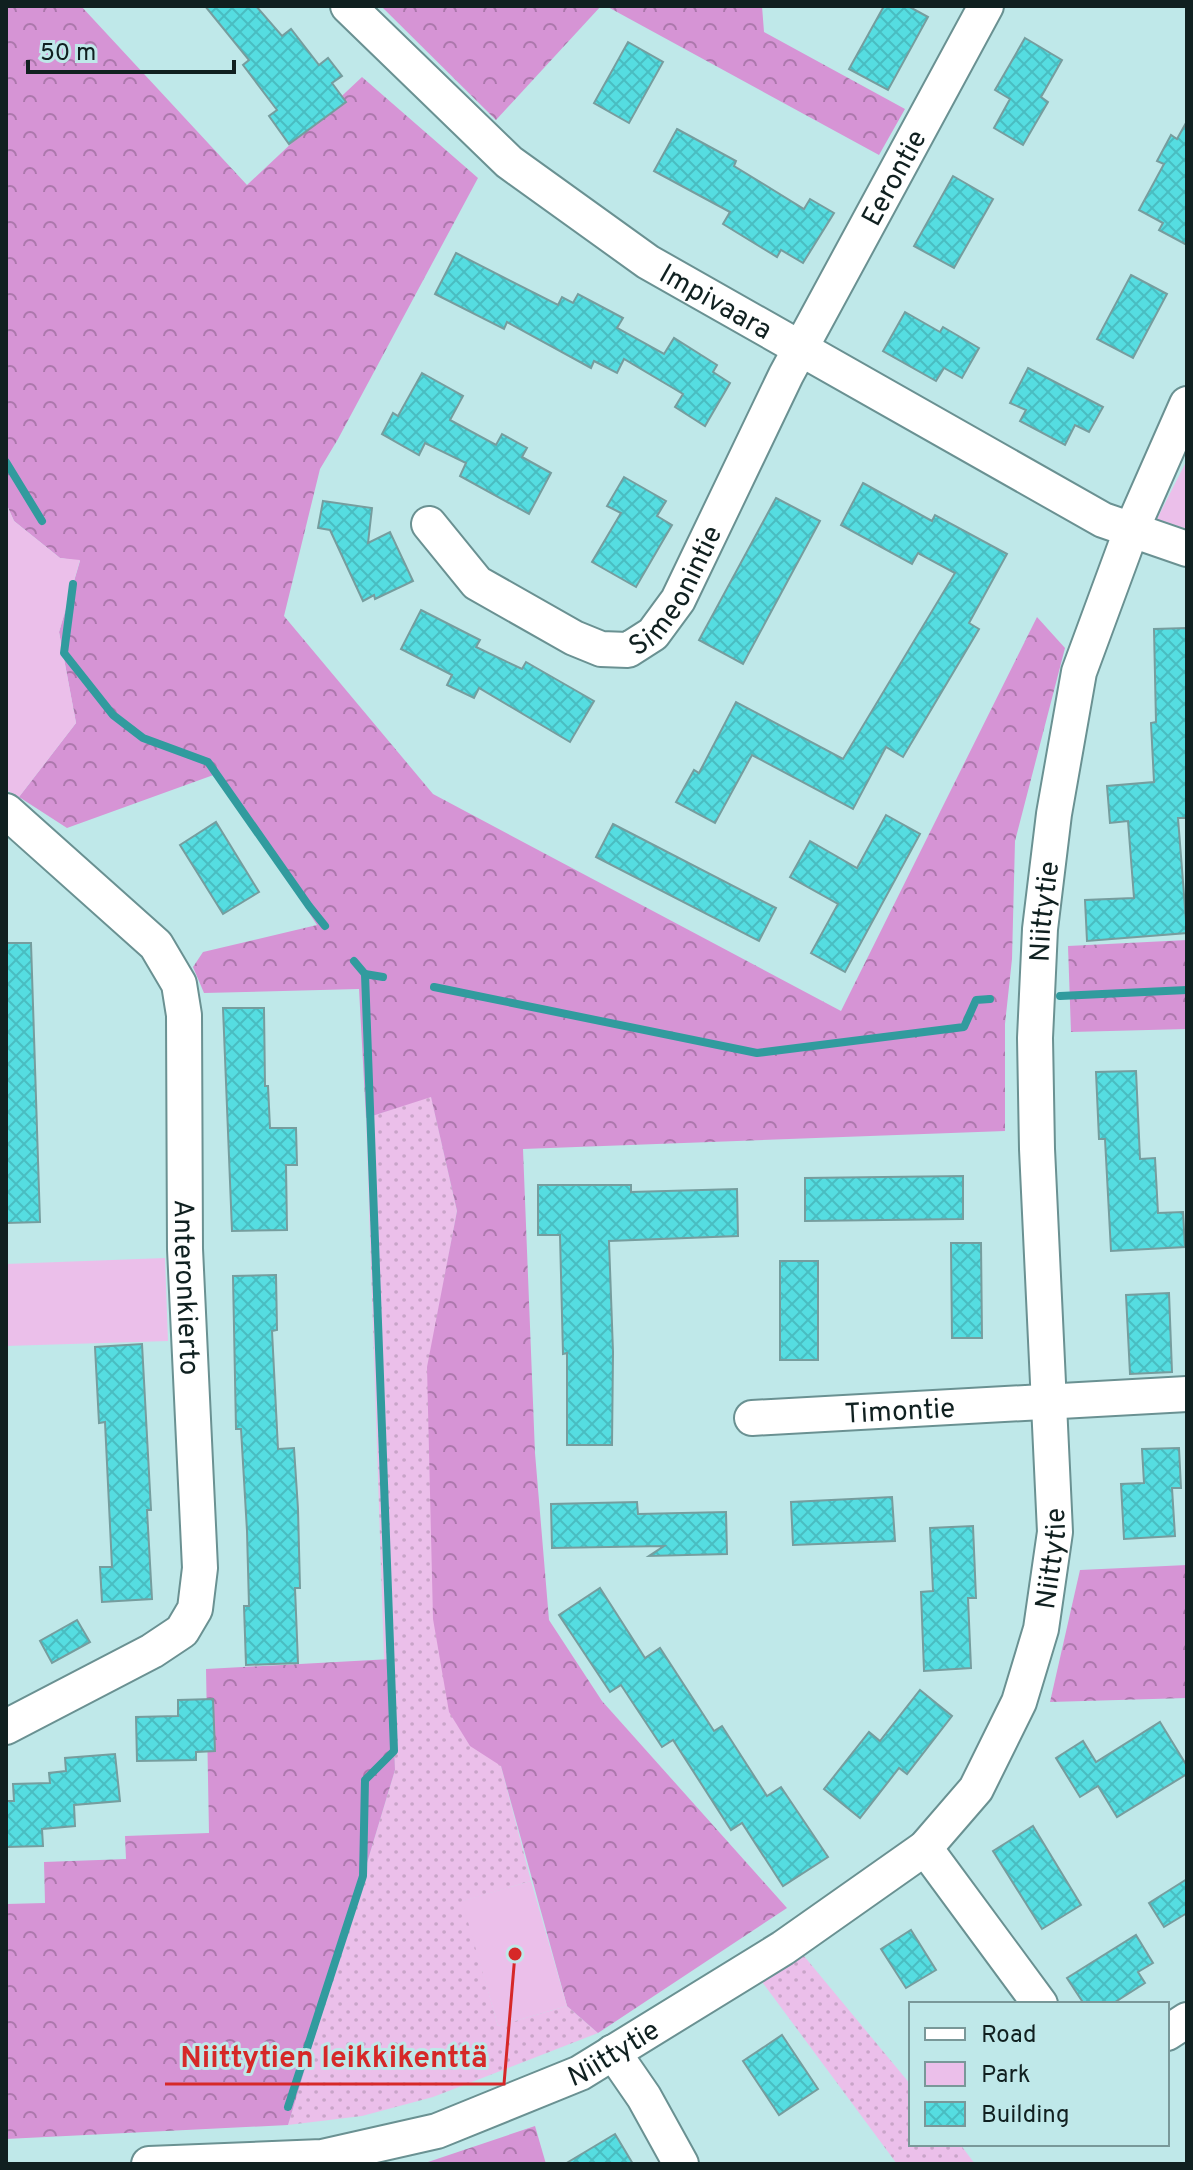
<svg xmlns="http://www.w3.org/2000/svg" width="1193" height="2170" font-family="Overpass,sans-serif">
<style>
.grass{fill:url(#grass-dots)}
.forest{fill:url(#forest-crowns)}
.park{fill:#ebbfea}
.lines{fill:none;stroke-linecap:round;stroke-linejoin:round}
.stream{stroke:#319b9e;stroke-width:8}
.building{fill:url(#building-cross-hatch);stroke:#769d9e;stroke-width:2}
.minor-casing{stroke:#6a9192;stroke-width:38}
.minor{stroke:#fff;stroke-width:34}
.labels{text-anchor:middle;stroke-width:6;stroke-linejoin:round;paint-order:stroke}
.street-label{font-size:28px;fill:#102020;stroke:#bfe8e9}
.leader{fill:none;stroke:#d62828;stroke-width:3}
.callout-dot{fill:#d62828;stroke:#bfe8e9;stroke-width:3}
.callout-label{font-size:30px;text-anchor:middle;font-weight:bold;fill:#d62828;stroke:#bfe8e9;stroke-width:6;stroke-linejoin:round;paint-order:stroke}
</style>
<defs>
<pattern id="grass-dots" width="8" height="8" patternUnits="userSpaceOnUse" patternTransform="scale(2)"><rect width="8" height="8" fill="#ebbfea"/><path d="M2 2h.1M6 6h.1" fill="none" stroke="#c8a4c8" stroke-width="1.8" stroke-linecap="round"/></pattern>
<pattern id="forest-crowns" width="20" height="18" patternUnits="userSpaceOnUse" patternTransform="scale(2)"><rect width="20" height="18" fill="#d694d5"/><path d="M2 6a3 3 0 1 1 6 0M12 15a3 3 0 1 1 6 0" fill="none" stroke="#ac78ac"/></pattern>
<pattern id="building-cross-hatch" width="8" height="8" patternUnits="userSpaceOnUse" patternTransform="scale(2)"><rect width="8" height="8" fill="#55dde1"/><path d="M0 0l8 8M0 8l8-8" fill="none" stroke="#49bdc1"/></pattern>
</defs>
<rect width="100%" height="100%" fill="#bfe8e9"/>
<!-- grass -->
<g class="grass">
<path d="M431,1096L457,1211L428,1367L501,1766L531,1881L463,1901L498,2026L567,2006L598,2033L433,2097L362,2116L288,2125L395,1770L391,1659L384,1661V1658L366,1118Z"/>
<path d="M799,1950L911,2085V2144H960L975,2164H897L757,1975Z"/>
</g>
<!-- forest -->
<g class="forest">
<path d="M6,6H81L247,185L362,77L478,178L338,439L320,469L284,616L433,794L841,1011L1037,617L1065,648L1015,841L1012,959L1005,1024V1131L523,1149L535,1453L549,1620L602,1701L787,1908L598,2033L567,2006L501,1766L470,1746L449,1712L433,1619L427,1367L457,1211L431,1097L366,1118L359,989L204,993L193,967L203,952L317,925L219,773L67,828L19,797L76,723L59,632L80,561L60,558L14,521L6,503Z"/>
<path d="M381,6H601L496,120Z"/>
<path d="M606,6H762L764,32L905,109L879,155Z"/>
<path d="M1187,940V1029L1071,1032L1068,946Z"/>
<path d="M1187,1565V1698L1050,1702L1080,1570Z"/>
<path d="M391,1659L395,1770L288,2125L6,2139V1904L45,1903L44,1862L126,1859L125,1836L209,1833L206,1669Z"/>
<path d="M535,2126L546,2164H422Z"/>
</g>
<!-- park -->
<g class="park">
<path d="M1187,460V529L1157,519Z"/>
<path d="M6,503L14,521L60,558L80,560L59,632L76,723L19,797L6,790Z"/>
<path d="M165,1258L168,1341L6,1346V1264Z"/>
<path d="M531,1881L567,2006L498,2026L462,1901Z"/>
</g>
<g class="lines">
<!-- stream -->
<g class="stream">
<path d="M6,462L42,521"/>
<path d="M73,584L64,653L113,715L143,738L208,762L309,906L325,926"/>
<path d="M365,974L383,977"/>
<path d="M434,987L757,1053L964,1027L976,1000L990,999"/>
<path d="M1060,996L1187,990"/>
<path d="M288,2107L363,1876L365,1780L394,1751L365,974L354,961"/>
</g>
</g>
<!-- building -->
<g class="building">
<path d="M205,6H256L282,36L291,29L319,65L328,58L342,76L332,83L346,102L289,144L269,116L277,110L243,65L249,60Z"/>
<path d="M884,6H908L928,17L888,90L849,69Z"/>
<path d="M1025,38L1062,60L1041,97L1048,102L1023,145L994,128L1010,99L995,90Z"/>
<path d="M628,42L663,62L629,123L594,103Z"/>
<path d="M1187,121V245L1159,230L1163,223L1139,210L1164,164L1157,161L1171,135L1177,139Z"/>
<path d="M677,129L736,161L734,166L804,209L810,199L834,213L803,263L781,250L777,257L723,224L730,212L654,171Z"/>
<path d="M953,176L993,199L954,268L914,246Z"/>
<path d="M456,253L558,305L562,297L573,303L578,294L623,318L617,328L664,354L674,338L717,365L713,372L730,383L705,426L675,407L683,394L624,359L617,373L594,361L591,368L507,322L504,329L435,294Z"/>
<path d="M1131,275L1167,294L1133,358L1097,339Z"/>
<path d="M905,312L940,332L943,327L979,348L962,378L944,368L936,381L883,351Z"/>
<path d="M1028,368L1103,407L1089,432L1075,425L1065,445L1020,421L1026,410L1010,403Z"/>
<path d="M422,373L463,396L450,420L496,445L502,434L527,448L522,457L551,473L529,514L460,476L466,463L425,443L419,455L382,434L393,413L398,416Z"/>
<path d="M624,477L666,501L657,516L672,525L636,587L592,562L621,513L607,506Z"/>
<path d="M863,483L932,521L935,515L1007,554L969,623L979,629L903,757L886,747L853,809L752,755L715,823L676,802L694,770L699,773L736,702L843,759L955,573L918,553L912,564L841,525Z"/>
<path d="M776,498L820,521L743,664L699,640Z"/>
<path d="M323,501L372,508L368,543L390,532L413,581L375,599L374,595L363,601L330,530L318,528Z"/>
<path d="M421,610L480,640L476,647L522,669L526,662L594,701L570,742L479,688L474,698L447,685L452,675L401,649Z"/>
<path d="M1187,628V818H1178L1187,933L1087,941L1085,900L1134,898L1128,821L1110,823L1107,786L1154,782L1151,723L1156,722L1154,629Z"/>
<path d="M886,815L920,834L845,972L811,953L838,904L790,877L810,841L857,868Z"/>
<path d="M216,822L259,892L223,914L180,845Z"/>
<path d="M613,824L776,908L759,941L596,857Z"/>
<path d="M6,943H31L40,1222L6,1223Z"/>
<path d="M223,1008H264L265,1086H268L270,1128H296L297,1165H286L287,1230L232,1231Z"/>
<path d="M1136,1071L1140,1159L1155,1158L1158,1213L1183,1212L1185,1247L1111,1251L1105,1139H1099L1096,1072Z"/>
<path d="M963,1176V1219L805,1221V1178Z"/>
<path d="M538,1185H631V1192L737,1189L738,1236L609,1241L613,1352L612,1445H567V1353L563,1354L560,1235H538Z"/>
<path d="M951,1243H981L982,1338H952Z"/>
<rect x="780" y="1261" width="38" height="99"/>
<path d="M276,1275L277,1330L272,1331L278,1449L294,1448L298,1509L300,1588H295L298,1663L246,1665L244,1606H249L247,1531L241,1429H236L233,1276Z"/>
<path d="M1169,1293L1172,1372L1130,1374L1126,1295Z"/>
<path d="M142,1344L151,1510H147L152,1599L102,1602L100,1567H112L105,1422L99,1423L95,1347Z"/>
<path d="M1179,1448L1181,1488H1172L1175,1536L1124,1539L1121,1484L1144,1483L1142,1449Z"/>
<path d="M892,1497L895,1541L793,1545L791,1502Z"/>
<path d="M637,1502L638,1514L726,1512L727,1554L649,1556L664,1546L552,1548L551,1504Z"/>
<path d="M973,1526L976,1598H968L971,1668L924,1671L921,1592L933,1591L930,1528Z"/>
<path d="M600,1588L645,1658L660,1648L714,1731L722,1726L767,1796L781,1787L828,1857L783,1886L742,1823L731,1830L673,1740L662,1747L621,1685L610,1692L559,1615Z"/>
<path d="M77,1620L90,1642L52,1663L40,1641Z"/>
<path d="M920,1690L952,1716L907,1774L899,1768L860,1818L824,1789L869,1732L880,1741Z"/>
<path d="M213,1699L215,1751L196,1752V1760L137,1761L136,1717L178,1716V1700Z"/>
<path d="M1160,1722L1187,1766V1774L1117,1817L1098,1786L1080,1797L1056,1758L1083,1741L1096,1762Z"/>
<path d="M115,1754L120,1801L74,1805L75,1826L42,1829L43,1846L6,1847V1801H14L13,1784L50,1783L49,1773L66,1771L65,1758Z"/>
<path d="M1033,1826L1081,1905L1042,1929L993,1851Z"/>
<path d="M1187,1879V1913L1164,1927L1149,1903Z"/>
<path d="M911,1930L936,1970L906,1988L881,1949Z"/>
<path d="M1136,1935L1153,1963L1138,1972L1145,1983L1112,2004H1084L1067,1978Z"/>
<path d="M782,2035L818,2089L779,2115L743,2061Z"/>
<path d="M615,2134L633,2164H565Z"/>
</g>
<g class="lines">
<defs>
<g id="minor">
<path id="s1" d="M348,6L509,162L648,262L1103,520L1187,549"/>
<path id="s2" d="M429,524L477,583L574,638L601,649L628,650L653,634L678,600L786,375L986,6"/>
<path id="s3" d="M6,811L156,945L179,984L184,1015L185,1249L200,1568L195,1609L182,1631L152,1651L6,1727"/>
<path id="s4" d="M752,1418L1187,1394"/>
<path d="M925,1848L1040,2004"/>
<path d="M1167,2033L1187,2020"/>
<path d="M613,2052L644,2097L681,2164"/>
<path id="s5" d="M149,2164L322,2157L437,2131L580,2073L783,1948L925,1848L976,1789L1019,1702L1041,1629L1055,1532L1037,1149L1035,1038L1040,929L1054,814L1079,672L1131,531L1187,404"/>
</g>
</defs>
<!-- minor casing -->
<use href="#minor" class="minor-casing"/>
<!-- minor -->
<use href="#minor" class="minor"/>
</g>
<g class="labels">
<!-- street labels -->
<g class="street-label">
<text dy="10" stroke="none"><textPath href="#s2" startOffset="790">Eerontie</textPath></text>
<text dy="10" stroke="none"><textPath href="#s1" startOffset="474">Impivaara</textPath></text>
<text dy="10" stroke="none"><textPath href="#s2" startOffset="322">Simeonintie</textPath></text>
<text dy="10" stroke="none"><textPath href="#s5" startOffset="1828">Niittytie</textPath></text>
<text dy="10" stroke="none"><textPath href="#s3" startOffset="550">Anteronkierto</textPath></text>
<text dy="10" stroke="none"><textPath href="#s4" startOffset="148">Timontie</textPath></text>
<text dy="10" stroke="none"><textPath href="#s5" startOffset="1180">Niittytie</textPath></text>
<text dy="10" stroke="none"><textPath href="#s5" startOffset="484">Niittytie</textPath></text>
</g>
</g>
<!-- callouts -->
<path class="leader" d="M515 1954L504 2084H165"/>
<circle class="callout-dot" cx="515" cy="1954" r="8"/>
<g class="callout-label">
<text x="334" y="2067">Niittytien leikkikenttä</text>
</g>
<!-- border -->
<rect width="1193" height="2170" fill="none" stroke="#102020" stroke-width="16"/>
<!-- legend -->
<rect x="909" y="2002" width="260" height="144" fill="#bfe8e9" stroke="#799899" stroke-width="2"/>
<rect x="925" y="2028" width="40" height="12" fill="#ffffff" stroke="#799899" stroke-width="2"/>
<text x="981" y="2042" font-size="24" fill="#102020">Road</text>
<rect x="925" y="2062" width="40" height="24" fill="#ebbfea" stroke="#799899" stroke-width="2"/>
<text x="981" y="2082" font-size="24" fill="#102020">Park</text>
<rect x="925" y="2102" width="40" height="24" fill="url(#building-cross-hatch)" stroke="#799899" stroke-width="2"/>
<text x="981" y="2122" font-size="24" fill="#102020">Building</text>
<!-- scale -->
<path d="M28 60v12h206v-12" fill="none" stroke="#102020" stroke-width="4"/>
<text x="40" y="60" font-size="24" fill="#102020" stroke="#bfe8e9" stroke-width="6" paint-order="stroke">50 m</text>
</svg>
